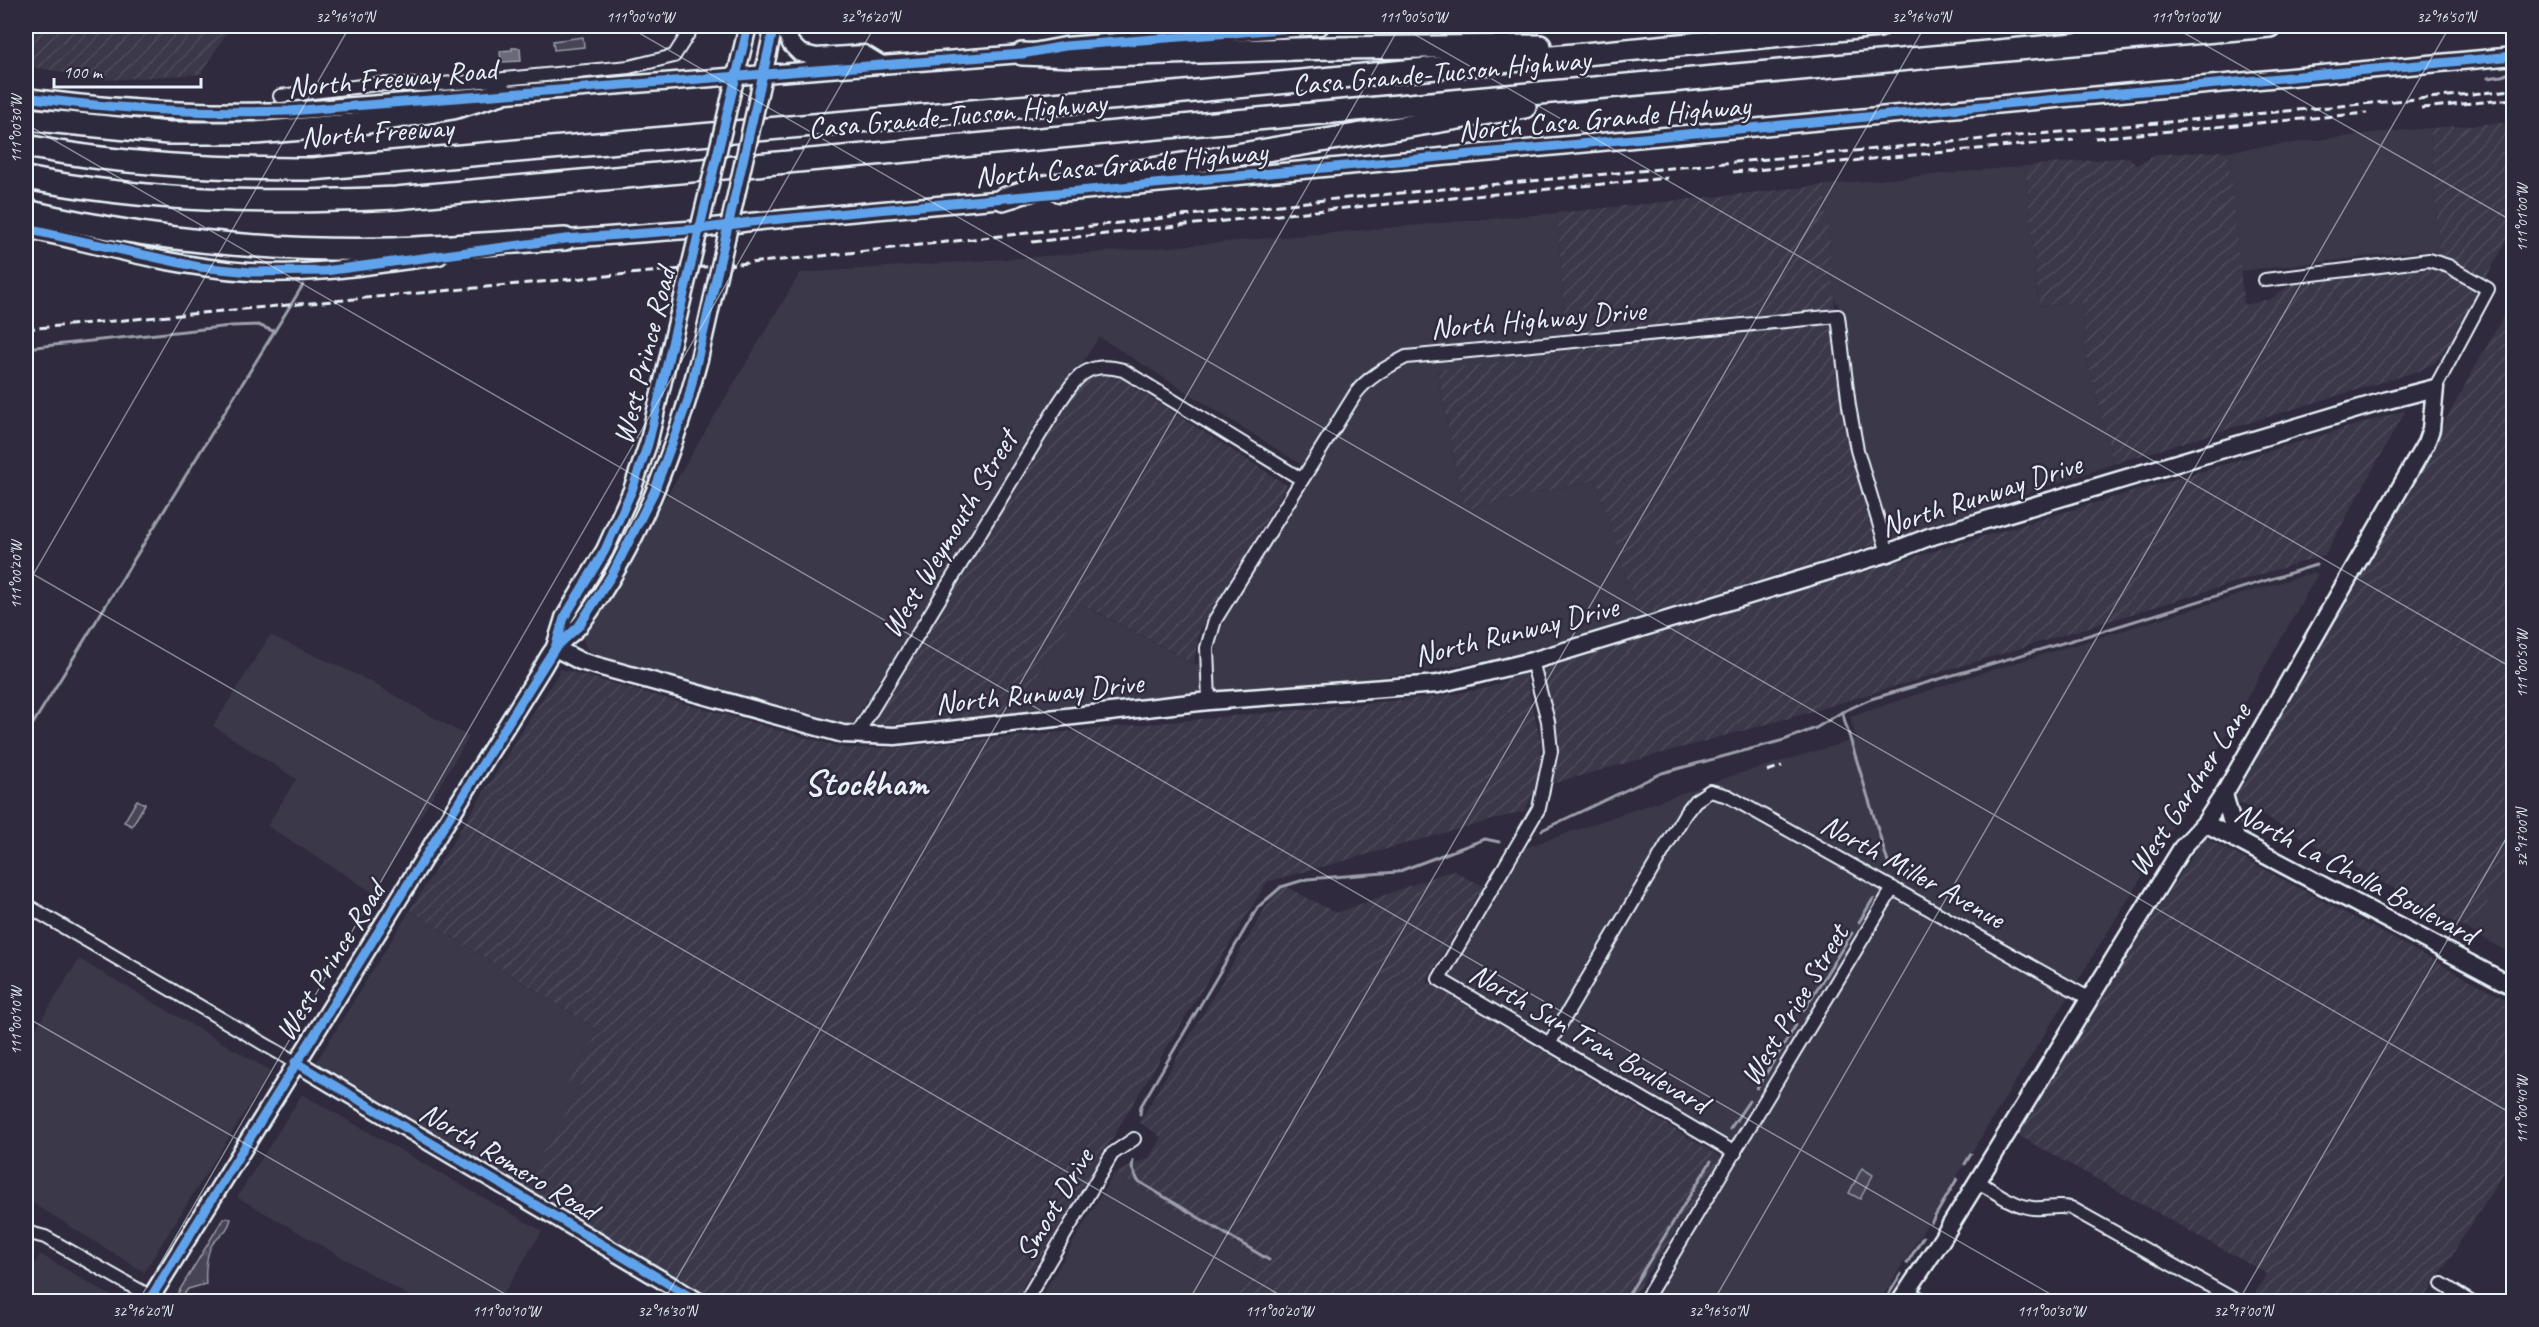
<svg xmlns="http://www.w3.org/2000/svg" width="2539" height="1327" font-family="Caveat,sans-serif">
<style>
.built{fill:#3b3749}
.industrial{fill:url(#industrial-furrows)}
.grass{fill:url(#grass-tufts);stroke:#979aa6;stroke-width:1.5}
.park{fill:#464455;stroke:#979aa6;stroke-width:1.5}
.water{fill:#696978;stroke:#9c9fab;stroke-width:1.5}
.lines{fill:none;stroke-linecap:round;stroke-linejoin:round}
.stream{stroke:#9c9fab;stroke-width:3}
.street-casing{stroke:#e8f1f8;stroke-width:16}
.secondary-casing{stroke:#e8f1f8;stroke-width:21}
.highway-casing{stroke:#e8f1f8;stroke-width:26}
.street{stroke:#2f2a3d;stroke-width:12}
.secondary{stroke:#2f2a3d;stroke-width:16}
.highway{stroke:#2f2a3d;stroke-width:21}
.rail{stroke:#e8f1f8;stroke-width:3;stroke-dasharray:9 4.5;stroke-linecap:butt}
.secondary-bridge-casing{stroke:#e8f1f8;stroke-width:21;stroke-linecap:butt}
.secondary-bridge{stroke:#2f2a3d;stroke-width:16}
.cycleway-casing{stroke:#2f2a3d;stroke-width:13}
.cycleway{stroke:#60a3ed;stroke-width:9}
.ticks{fill:none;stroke:#e8f1f8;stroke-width:1.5;stroke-opacity:0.45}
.labels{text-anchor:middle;stroke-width:5;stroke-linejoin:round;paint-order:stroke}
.street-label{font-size:30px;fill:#e8f1f8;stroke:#2f2a3d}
.district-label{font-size:36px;font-weight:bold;fill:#e8f1f8;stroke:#2f2a3d}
.neatline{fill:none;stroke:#e8f1f8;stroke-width:2}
.ticks-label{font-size:15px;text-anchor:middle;fill:#e8f1f8}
</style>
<defs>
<pattern id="industrial-furrows" width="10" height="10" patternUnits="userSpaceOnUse" patternTransform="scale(1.5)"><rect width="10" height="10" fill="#3b3749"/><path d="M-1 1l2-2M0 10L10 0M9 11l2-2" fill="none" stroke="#4e4b5b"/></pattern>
<pattern id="grass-tufts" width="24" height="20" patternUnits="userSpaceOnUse" patternTransform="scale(1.5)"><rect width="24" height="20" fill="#464455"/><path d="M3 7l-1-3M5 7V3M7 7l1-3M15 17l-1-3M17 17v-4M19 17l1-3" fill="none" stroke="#615f6e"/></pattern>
</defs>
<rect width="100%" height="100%" fill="#2f2a3d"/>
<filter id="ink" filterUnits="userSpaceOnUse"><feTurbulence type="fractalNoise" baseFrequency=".0167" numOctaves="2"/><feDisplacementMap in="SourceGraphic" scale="12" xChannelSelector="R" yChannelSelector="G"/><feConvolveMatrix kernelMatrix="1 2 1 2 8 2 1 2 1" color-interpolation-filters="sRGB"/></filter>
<g filter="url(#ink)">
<!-- built -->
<g class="built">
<path d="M2430,128L2439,252L2421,251L2240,271L2228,151L2380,132Z"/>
<path d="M2025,166L2039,306L2081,302L2086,353L2113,464L1891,541L1867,462L1858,423L1847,323L1834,297L1824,185Z"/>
<path d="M1557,213L1567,353L1437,371L1464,510L1596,480L1639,618L1521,654L1417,673L1012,714L1081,604L1194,664L1216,663L1217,645L1225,618L1313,472L1099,337L849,728L595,655L587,649L583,641L584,634L800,273L1134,250Z"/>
<path d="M2314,572L2318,574L2185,807L1880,1301H1651L1746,1149L1447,976L1521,849L1731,776L1856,739L1850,717L1959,680Z"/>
<path d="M270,635L358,675L469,737L374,893L267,826L296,779L213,726Z"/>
<path d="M2513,856V955L2472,932Z"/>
<path d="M410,910L599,1031L564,1089L584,1083L520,1191L405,1114L316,1062Z"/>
<path d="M79,959L271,1071L144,1272L26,1199V1044Z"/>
<path d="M302,1094L542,1231L499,1301H418L237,1197Z"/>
<path d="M1114,1173L1260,1260L1235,1301L1038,1302Z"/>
<path d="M40,1254L84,1280L120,1301H26V1279Z"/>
</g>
<!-- industrial -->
<g class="industrial">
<path d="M26,26H231L201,74L107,80L26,66Z"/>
<path d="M2513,122V230L2448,345L2435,363L2419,371L2113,464L2086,353L2081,302L2039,306L2025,166L2129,157L2136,165L2159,154L2228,151L2244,305L2271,299L2295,281L2412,269L2436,268L2439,252L2430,128Z"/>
<path d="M1824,185L1846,429L1876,544L1639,618L1596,480L1464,510L1437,370L1567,353L1557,213Z"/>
<path d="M2513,299V856L2472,932L2234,800Z"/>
<path d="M1112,373L1287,485L1199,632L1194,664L1082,604L1012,714L871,726L1070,394L1095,375Z"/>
<path d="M2406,410L2325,555L1807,713L1551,784L1558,740L1542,668Z"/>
<path d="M561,669L844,748H892L1443,696L1487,688L1525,673L1541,742L1539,779L1525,811L1267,882L1014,1301H710L520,1191L583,1084L563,1090L599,1031L410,910Z"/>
<path d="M2204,837L2513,1003V1158L2423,1301H2250L2267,1274L2014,1133Z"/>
<path d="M1452,870L1483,886L1426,981L1723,1158L1630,1301H1235L1260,1260L1114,1173L1149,1158L1161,1137L1139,1122L1280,883L1336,913Z"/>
</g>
<!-- grass -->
<path class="grass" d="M227,1218L231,1219C228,1231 221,1235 214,1242C206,1250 205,1274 206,1284L188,1289L179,1301H173L223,1219Z"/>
<!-- park -->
<g class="park">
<path d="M583,37L584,47L554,50L553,41Z"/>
<path d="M137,800L145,804L132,826L124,822Z"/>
<path d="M1862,1168L1873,1175L1860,1199L1849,1193Z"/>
</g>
<!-- water -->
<path class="water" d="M512,48H520L521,61L501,62L500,51L512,50Z"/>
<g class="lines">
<!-- stream -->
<g class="stream">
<path d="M2488,78L2502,76L2512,72L2514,68"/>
<path d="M26,348L231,326L258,325L273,331"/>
<path d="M1842,712L1889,866"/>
<path d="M26,735L303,285"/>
<path d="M1542,830L1662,773L1784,740L1816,728L1842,712L1871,699L2083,637L2316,565"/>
<path d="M1859,922L1873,899"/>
<path d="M1803,1011L1852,933"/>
<path d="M1757,1088L1796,1025"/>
<path d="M1140,1114L1141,1106L1258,907L1281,887L1307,879L1397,872L1485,839L1499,842"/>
<path d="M1730,1129L1749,1101"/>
<path d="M1133,1161L1132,1168L1138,1181L1269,1260"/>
<path d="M1965,1164L1971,1154"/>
<path d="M1931,1223L1957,1179"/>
<path d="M1907,1263L1923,1237"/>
<path d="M1887,1297L1901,1274"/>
<path d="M1624,1302L1711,1161"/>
</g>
<defs>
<g id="street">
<path d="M280,96L378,84L422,85L472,82L629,67L674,56L693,26"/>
<path d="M2265,280L2429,260L2448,266L2488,289L2435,388"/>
<path d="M1532,661L1548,721L1551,751L1539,808L1439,979L1735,1153"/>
<path d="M1209,701L1207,648L1215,620L1356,393C1369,376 1388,367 1406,357L1838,316L1849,406L1857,450L1888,553"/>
<path d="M857,734L1059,403C1077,376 1088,360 1123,370L1301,479"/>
<path d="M26,905L295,1062"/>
<path d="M1549,1044L1685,814L1695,801L1710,791L1728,796L2090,999"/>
<path d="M1977,1181C1994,1191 2013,1206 2033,1208C2046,1209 2057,1205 2071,1208L2235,1300"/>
<path d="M26,1232L45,1237L151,1297"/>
<path d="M2442,1284L2471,1302"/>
<path d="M1907,1291L1926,1302"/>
<path d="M1025,1302L1112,1154L1134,1139"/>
<path d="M1644,1302L1893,888"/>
</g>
<g id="secondary">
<path d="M784,26L791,44L800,53L816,57L864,54L882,65"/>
<path d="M26,97C113,109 200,114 289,111L1022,54L1065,46L1320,26"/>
<path d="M758,98L774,26"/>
<path d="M730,100L748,26"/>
<path d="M1059,193L2514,56"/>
<path d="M26,229C99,245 173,267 249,272C313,276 376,264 439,256"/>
<path d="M554,240L700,229L750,222L1015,198"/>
<path d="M555,647L564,618L605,550L632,490L648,444L670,351"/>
<path d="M555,648L580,661L843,734L895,736L1209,701L1438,684L1532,661L1888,553L1929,537L2384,401L2435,388L2431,429L2426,443L2224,794L2205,823L2182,848L1942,1239L1900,1302"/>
<path d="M2224,794L2236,839"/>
<path d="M2205,823L2514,987"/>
<path d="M295,1062L699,1302"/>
<path d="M148,1302L541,670C546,662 550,653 556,647C563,639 573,633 580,625C637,550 675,449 699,359"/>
</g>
<g id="highway">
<path d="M1022,54L1074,56L1331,48L1540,46"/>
<path d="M26,119L168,133H256L351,125L453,108L502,93"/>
<path d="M26,146C121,165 216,169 312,169L1132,97L1879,26"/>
<path d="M26,178C151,202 268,204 396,198L2270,26"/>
<path d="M1003,199L1037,188L1525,107"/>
<path d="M26,211C145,239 269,252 392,249C449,247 507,242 565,239"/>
</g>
</defs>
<!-- street casing -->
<use href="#street" class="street-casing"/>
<!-- secondary casing -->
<use href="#secondary" class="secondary-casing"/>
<!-- highway casing -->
<use href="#highway" class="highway-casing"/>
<!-- street -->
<use href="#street" class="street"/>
<!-- secondary -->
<use href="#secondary" class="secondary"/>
<!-- highway -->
<use href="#highway" class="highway"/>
<!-- rail -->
<g class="rail">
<path d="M2421,108L2514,99"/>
<path d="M2095,138L2367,113"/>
<path d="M1733,172L2074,140"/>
<path d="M1032,242L1324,210L1668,178"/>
<path d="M26,329L803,258L1325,200L2514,90"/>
<path d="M1767,771L1782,766"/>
</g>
<defs>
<g id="secondary-bridge">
<path d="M670,351L730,100"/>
<path d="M699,359L758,98"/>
</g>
</defs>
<!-- secondary-bridge casing -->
<use href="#secondary-bridge" class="secondary-bridge-casing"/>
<!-- secondary-bridge -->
<use href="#secondary-bridge" class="secondary-bridge"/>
<defs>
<g id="cycleway">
<path d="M26,97C113,109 200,114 289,111L1022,54L1065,46L1320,26"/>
<path d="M26,229L199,267L251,272L325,271L565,239L700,229L750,222L2514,56"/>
<path d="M555,648L564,618L605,550L632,490L648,444L748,26"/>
<path d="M295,1062L699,1302"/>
<path d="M148,1302L541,670L555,648L579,626L613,573L654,492L688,400L774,26"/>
</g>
</defs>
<!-- cycleway casing -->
<use href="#cycleway" class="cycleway-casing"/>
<!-- cycleway -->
<use href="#cycleway" class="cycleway"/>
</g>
</g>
<!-- ticks -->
<path class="ticks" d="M627,26L2514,1115M1400,26L2514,669M2172,26L2514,222M26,124L2064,1302M26,570L1292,1302M26,587L350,26M26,1017L519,1302M138,1302L875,26M663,1302L1400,26M1188,1302L1925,26M1713,1302L2450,26M2238,1302L2514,825"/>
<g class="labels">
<!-- street labels -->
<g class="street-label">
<text transform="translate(1441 72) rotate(-5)" y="10">Casa Grande-Tucson Highway</text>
<text transform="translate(392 78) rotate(-5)" y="10">North Freeway Road</text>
<text transform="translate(957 115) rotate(-5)" y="10">Casa Grande-Tucson Highway</text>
<text transform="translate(1604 118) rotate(-5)" y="10">North Casa Grande Highway</text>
<text transform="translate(377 132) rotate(-4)" y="10">North Freeway</text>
<text transform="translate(1121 164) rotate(-5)" y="10">North Casa Grande Highway</text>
<text transform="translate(1538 319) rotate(-5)" y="10">North Highway Drive</text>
<text transform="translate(644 356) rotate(-76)" y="10">West Prince Road</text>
<text transform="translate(1981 495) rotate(-18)" y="10">North Runway Drive</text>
<text transform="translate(949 534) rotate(-59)" y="10">West Weymouth Street</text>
<text transform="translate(1516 631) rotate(-14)" y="10">North Runway Drive</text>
<text transform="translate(1039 693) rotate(-6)" y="10">North Runway Drive</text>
<text transform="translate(2189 789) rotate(-57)" y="10">West Gardner Lane</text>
<text transform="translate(1913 871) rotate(29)" y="10">North Miller Avenue</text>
<text transform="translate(2356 873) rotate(28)" y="10">North La Cholla Boulevard</text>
<text transform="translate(330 961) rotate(-58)" y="10">West Prince Road</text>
<text transform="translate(1794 1005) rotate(-59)" y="10">West Price Street</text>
<text transform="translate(1589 1038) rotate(30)" y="10">North Sun Tran Boulevard</text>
<text transform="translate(509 1161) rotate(31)" y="10">North Romero Road</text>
<text transform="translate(1054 1204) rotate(-59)" y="10">Smoot Drive</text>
</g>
<!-- district labels -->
<g class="district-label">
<text x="866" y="795">Stockham</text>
</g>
</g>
<!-- margin -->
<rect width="2539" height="1327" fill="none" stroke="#2f2a3d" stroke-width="66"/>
<!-- scale -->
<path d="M54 78v9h147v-9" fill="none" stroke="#e8f1f8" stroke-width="3"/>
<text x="63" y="78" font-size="18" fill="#e8f1f8" stroke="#2f2a3d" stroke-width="4.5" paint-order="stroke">100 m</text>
<rect x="33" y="33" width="2473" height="1261" class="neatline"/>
<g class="ticks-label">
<text x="345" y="22">32°16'10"N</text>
<text x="640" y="22">111°00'40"W</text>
<text x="870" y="22">32°16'20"N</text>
<text x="1413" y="22">111°00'50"W</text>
<text x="1921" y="22">32°16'40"N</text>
<text x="2185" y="22">111°01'00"W</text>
<text x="2446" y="22">32°16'50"N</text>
<text transform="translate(16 129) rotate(-90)" y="5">111°00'30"W</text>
<text transform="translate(2522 218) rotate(-90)" y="5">111°01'00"W</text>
<text transform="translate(16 575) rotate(-90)" y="5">111°00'20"W</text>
<text transform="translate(2522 664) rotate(-90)" y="5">111°00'50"W</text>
<text transform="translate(2522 838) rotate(-90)" y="5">32°17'00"N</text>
<text transform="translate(16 1021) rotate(-90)" y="5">111°00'10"W</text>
<text transform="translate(2522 1110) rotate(-90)" y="5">111°00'40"W</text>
<text x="142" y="1316">32°16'20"N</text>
<text x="506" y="1316">111°00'10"W</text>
<text x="667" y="1316">32°16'30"N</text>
<text x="1279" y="1316">111°00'20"W</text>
<text x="1718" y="1316">32°16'50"N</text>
<text x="2051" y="1316">111°00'30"W</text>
<text x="2243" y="1316">32°17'00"N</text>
</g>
</svg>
